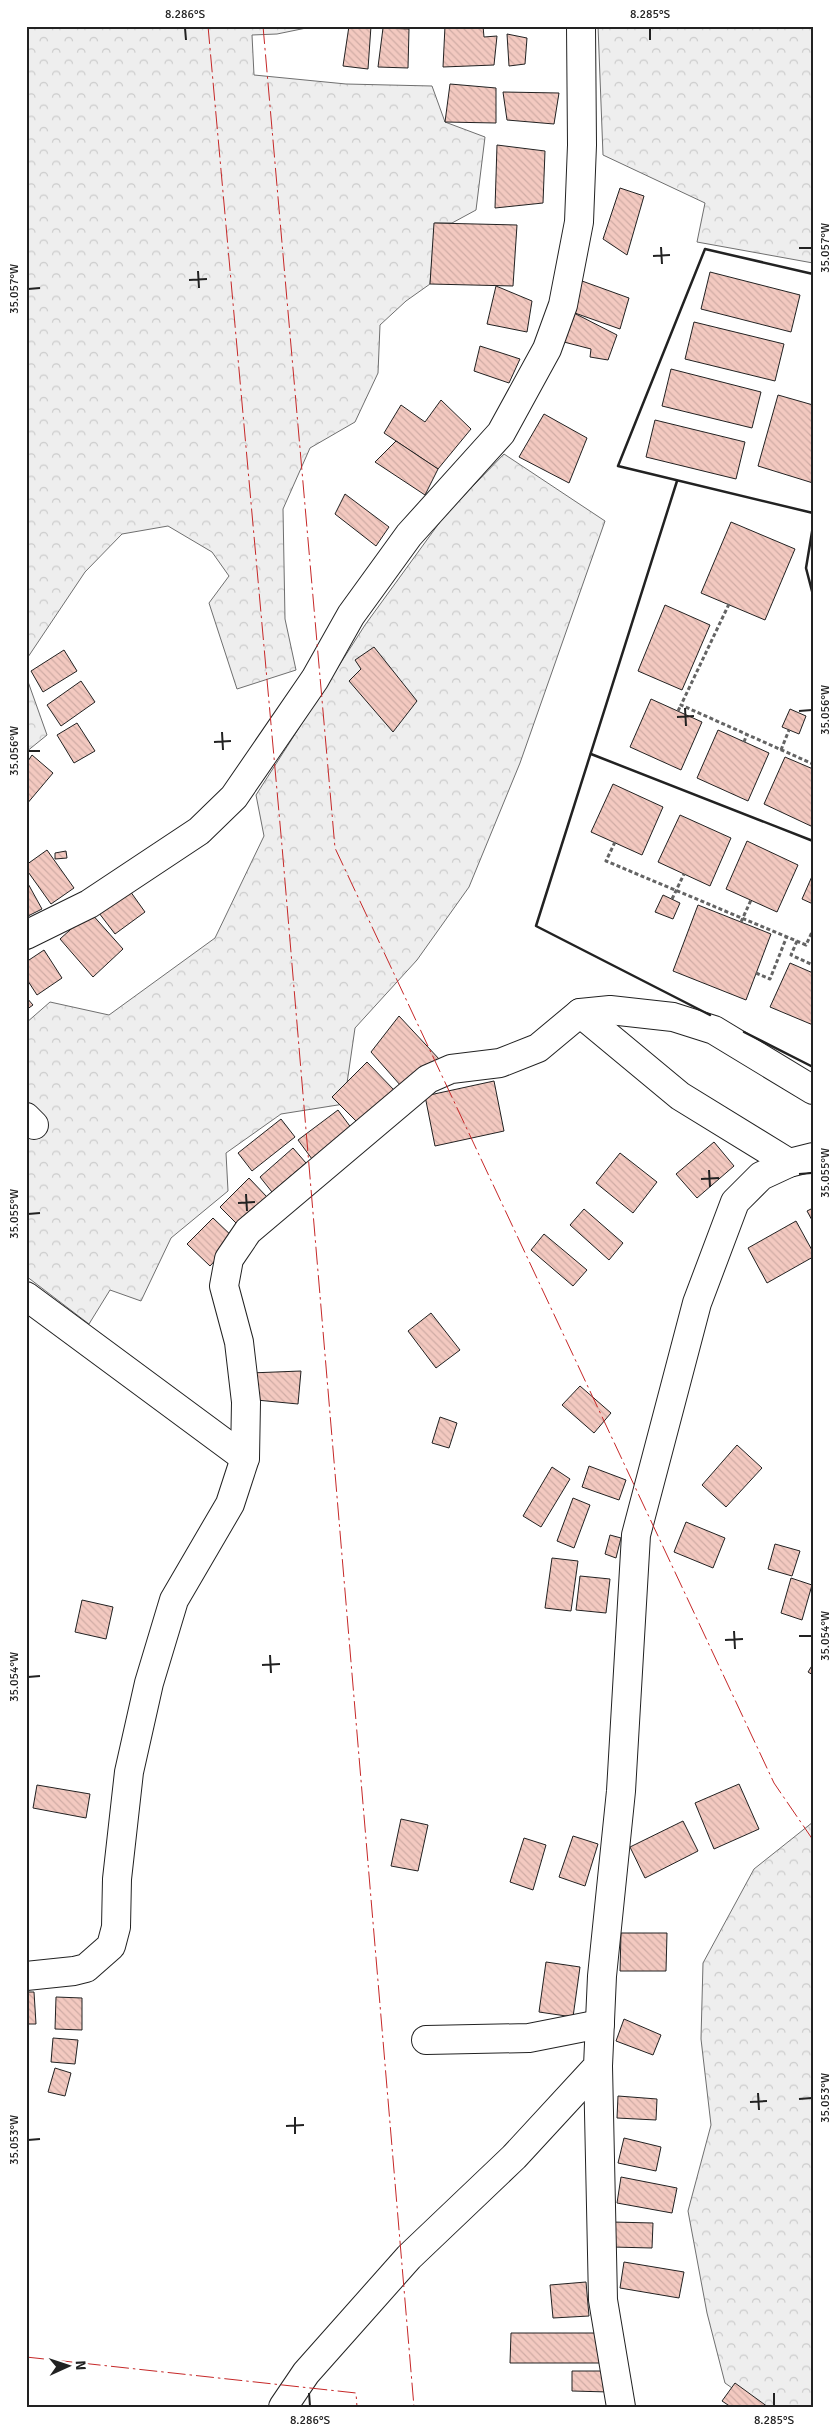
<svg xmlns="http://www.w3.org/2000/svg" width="839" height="2433" font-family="Signika,sans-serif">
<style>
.forest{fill:url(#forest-crowns);stroke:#6f6f6f}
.building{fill:url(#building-back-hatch);stroke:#222}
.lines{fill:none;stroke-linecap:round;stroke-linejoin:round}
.minor-casing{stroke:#222;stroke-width:30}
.path{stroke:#646464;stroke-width:3;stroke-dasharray:4 2.5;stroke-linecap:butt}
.minor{stroke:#fff;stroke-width:28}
.wall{stroke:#222;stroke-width:2.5}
.power{stroke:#c62828;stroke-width:1;stroke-dasharray:18 4 2.5 4;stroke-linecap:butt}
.ticks{fill:none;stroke:#222;stroke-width:2}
.neatline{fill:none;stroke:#222;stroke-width:2}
.ticks-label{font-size:12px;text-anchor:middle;fill:#222}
</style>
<defs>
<pattern id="forest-crowns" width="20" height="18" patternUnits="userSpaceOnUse" patternTransform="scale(1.25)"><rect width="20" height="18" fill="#eee"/><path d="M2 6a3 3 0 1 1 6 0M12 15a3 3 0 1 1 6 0" fill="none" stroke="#ccc"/></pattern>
<pattern id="building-back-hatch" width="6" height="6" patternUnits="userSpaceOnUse" patternTransform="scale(1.25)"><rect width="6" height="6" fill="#f3c9c0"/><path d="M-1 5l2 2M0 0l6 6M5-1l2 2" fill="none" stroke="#d0aca5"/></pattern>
</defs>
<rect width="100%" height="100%" fill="#fff"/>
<!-- forest -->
<g class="forest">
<path d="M26,26H316L277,34L252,35L254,75L346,84L432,86L445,122L485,137L476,210L452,223H435L430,284L406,301L380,325L378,373L355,422L310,448L283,509L285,619L296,670L237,689L209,603L229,576L212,552L168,526L122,534L85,572L26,660Z"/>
<path d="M598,26H813V263L697,242L705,203L603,155Z"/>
<path d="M504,454L605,521L520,763L469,887L417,960L355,1028L344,1104L281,1114L226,1153L228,1191L171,1238L141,1301L110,1290L89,1324L26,1276V1023L50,1002L109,1015L215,938L264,836L256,795L365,625L445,515Z"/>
<path d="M26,676L47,735L26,752Z"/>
<path d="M813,1822V2407H759L725,2383L707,2313L688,2211L711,2125L701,2039L703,1963L754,1869Z"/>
</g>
<!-- building -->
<g class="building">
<path d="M349,26H371L368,69L343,66Z"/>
<path d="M445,26H483L484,37L497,36L494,65L443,67Z"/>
<path d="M383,28L409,29L408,68L378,67Z"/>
<path d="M507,34L527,38L525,64L509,66Z"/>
<path d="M450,84L496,88V123L445,122Z"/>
<path d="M503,92L559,93L554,124L507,120Z"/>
<path d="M497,145L545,151L543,203L495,208Z"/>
<path d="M620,188L644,196L627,255L603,239Z"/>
<path d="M434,223L517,225L513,286L430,284Z"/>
<path d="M710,272L800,295L791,332L701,309Z"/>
<path d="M582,281L629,298L620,329L572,312Z"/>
<path d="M496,286L532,301L527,332L487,324Z"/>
<path d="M572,312L617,335L608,360L590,357L591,349L560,341Z"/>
<path d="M694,322L784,344L775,381L685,359Z"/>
<path d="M480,346L520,359L509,383L474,371Z"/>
<path d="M671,369L761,392L752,428L662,406Z"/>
<path d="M778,395L813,405V483L758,466Z"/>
<path d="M441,400L471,429L438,469L384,433L401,405L425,422Z"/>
<path d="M544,414L587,438L569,483L519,457Z"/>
<path d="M655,420L745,442L736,479L646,457Z"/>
<path d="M396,441L438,469L425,495L375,462Z"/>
<path d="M345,494L389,527L376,546L335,514Z"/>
<path d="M731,522L795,549L765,620L701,593Z"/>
<path d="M665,605L710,625L682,690L638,671Z"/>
<path d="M374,647L417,701L393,732L349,681L361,669L355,660Z"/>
<path d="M64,650L77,671L43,692L31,671Z"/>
<path d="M81,681L95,702L61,726L47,705Z"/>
<path d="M651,699L702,722L681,770L630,747Z"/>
<path d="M790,709L806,716L799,734L782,727Z"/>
<path d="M77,723L95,751L74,763L57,735Z"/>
<path d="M718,730L769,753L748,801L697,778Z"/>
<path d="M32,755L53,773L26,805V764Z"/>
<path d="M785,757L813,769V827L764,804Z"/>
<path d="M613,784L663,807L642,855L591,832Z"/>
<path d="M680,815L731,838L710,886L658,862Z"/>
<path d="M747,841L798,865L777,912L726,889Z"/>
<path d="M47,850L74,888L51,904L26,869V865Z"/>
<path d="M66,851L67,858L55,859V853Z"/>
<path d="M813,874V904L802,899Z"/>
<path d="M26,880L42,909L26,917Z"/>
<path d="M130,891L145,912L115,934L99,913Z"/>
<path d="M663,895L680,903L673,919L655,912Z"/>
<path d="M698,905L771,934L746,1000L673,971Z"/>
<path d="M90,912L123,949L93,977L60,939Z"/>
<path d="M44,950L62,978L37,995L26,978V962Z"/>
<path d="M790,963L813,973V1025L770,1007Z"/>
<path d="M26,997L33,1005L26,1010Z"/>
<path d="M399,1016L440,1060L401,1086L371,1052Z"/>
<path d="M367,1062L395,1091L361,1126L332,1097Z"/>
<path d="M494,1081L504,1131L435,1146L425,1096Z"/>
<path d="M338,1110L352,1129L312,1159L298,1140Z"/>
<path d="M281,1119L295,1137L252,1171L238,1153Z"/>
<path d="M714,1142L734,1166L697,1198L676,1174Z"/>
<path d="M293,1148L306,1163L272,1192L260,1177Z"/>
<path d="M620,1153L657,1182L633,1213L596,1183Z"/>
<path d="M249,1178L267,1197L239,1226L220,1207Z"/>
<path d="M813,1208V1222L807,1211Z"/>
<path d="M584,1209L623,1243L609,1260L570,1225Z"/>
<path d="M213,1218L235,1239L210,1266L187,1244Z"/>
<path d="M796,1221L813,1252V1257L767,1283L748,1248Z"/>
<path d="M544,1234L587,1270L573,1286L531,1250Z"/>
<path d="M431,1313L460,1350L436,1368L408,1331Z"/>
<path d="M301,1371L298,1404L246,1399L250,1373Z"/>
<path d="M580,1386L611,1413L594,1433L562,1405Z"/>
<path d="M440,1417L457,1423L449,1448L432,1443Z"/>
<path d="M737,1445L762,1468L726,1507L702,1485Z"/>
<path d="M589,1466L626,1480L619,1500L582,1487Z"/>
<path d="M552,1467L570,1479L541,1527L523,1516Z"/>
<path d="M573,1498L590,1505L574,1548L557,1541Z"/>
<path d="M686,1522L725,1538L713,1568L674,1552Z"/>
<path d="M610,1535L621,1538L616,1558L605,1554Z"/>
<path d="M775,1544L800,1551L792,1576L768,1569Z"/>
<path d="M552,1558L578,1561L571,1611L545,1608Z"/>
<path d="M580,1576L610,1579L606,1613L576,1610Z"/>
<path d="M791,1578L812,1585L802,1620L781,1613Z"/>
<path d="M82,1600L113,1607L106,1639L75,1632Z"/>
<path d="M813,1664V1675L808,1672Z"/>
<path d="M739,1784L759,1829L714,1849L695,1803Z"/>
<path d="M37,1785L90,1794L86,1818L33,1808Z"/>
<path d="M401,1819L428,1825L418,1871L391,1866Z"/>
<path d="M683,1821L698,1851L645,1878L630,1847Z"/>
<path d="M573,1836L598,1844L585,1886L559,1877Z"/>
<path d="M524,1838L546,1845L533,1890L510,1882Z"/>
<path d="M621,1933H667L666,1971H620Z"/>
<path d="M546,1962L580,1967L573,2017L539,2012Z"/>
<path d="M26,1992H34L36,2024H26Z"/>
<path d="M56,1997L82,1998V2030L55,2029Z"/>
<path d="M624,2019L661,2035L653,2055L616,2041Z"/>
<path d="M53,2038L78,2040L75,2064L51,2062Z"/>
<path d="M55,2068L71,2073L65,2096L48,2092Z"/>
<path d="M618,2096L657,2099L656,2120L617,2118Z"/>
<path d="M624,2138L661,2147L656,2171L618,2163Z"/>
<path d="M621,2177L677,2188L672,2213L617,2203Z"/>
<path d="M612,2222L653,2223L652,2248L612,2247Z"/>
<path d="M624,2262L684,2272L679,2298L620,2288Z"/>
<path d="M586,2282L589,2316L553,2318L550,2285Z"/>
<path d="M511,2333H605V2363H510Z"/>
<path d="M572,2371H610L609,2392L572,2391Z"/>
<path d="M735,2383L768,2407H731L722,2401Z"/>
</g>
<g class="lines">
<defs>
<g id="minor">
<path d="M26,935L89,904L199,831L234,797L315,679L351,615L409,535L501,433L547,349L563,305L579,222L582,145L581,26"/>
<path d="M580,1013L680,1096L789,1163"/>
<path d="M26,1117L34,1125"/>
<path d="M26,1296L245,1458"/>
<path d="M26,1976L74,1971L86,1968L111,1946L116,1927L117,1879L129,1772L149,1683L174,1600L230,1504L245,1458L246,1402L239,1342L224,1286L229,1259L248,1231L428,1079L451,1069L500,1063L538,1048L580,1013L610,1010L673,1017L714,1030L813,1090"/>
<path d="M426,2040L529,2038L600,2024"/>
<path d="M598,2066L603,2300L621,2407"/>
<path d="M283,2407L306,2373L409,2257L514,2157L598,2066L602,1976L621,1791L636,1535L697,1303L735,1202L761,1176L789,1163L813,1157"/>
</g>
</defs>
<!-- minor casing -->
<use href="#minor" class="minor-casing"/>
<!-- path -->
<g class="path">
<path d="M729,604L681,705L813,764"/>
<path d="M678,711L681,705"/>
<path d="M744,742L747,734"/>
<path d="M781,750L789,730"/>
<path d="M615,842L606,861L806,945L813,930"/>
<path d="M672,899L684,874"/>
<path d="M741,922L751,900"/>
<path d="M797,941L791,955L813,965"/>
<path d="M756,973L770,979L787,936"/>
</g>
<!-- minor -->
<use href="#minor" class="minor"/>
<!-- wall -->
<g class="wall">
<path d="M813,274L705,249L618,466L813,513"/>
<path d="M677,481L536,926L710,1015"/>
<path d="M813,526L806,568L813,595"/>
<path d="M591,754L813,841"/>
<path d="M744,1032L813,1067"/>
</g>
<!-- power -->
<g class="power">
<path d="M208,26L282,846L414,2407"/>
<path d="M263,26L335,848L774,1783L813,1840"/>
<path d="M26,2357L356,2393L357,2407"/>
</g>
</g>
<!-- ticks -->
<path class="ticks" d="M185,28L186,40M650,28V40M661,247L662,264M799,248H812M653,256L670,255M198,271L199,288M189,280L207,279M28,289L40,288M685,708L686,726M799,711L812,710M677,717L694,716M222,732L223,750M214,742L231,741M28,751H40M709,1170L710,1187M799,1174L812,1173M701,1179L719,1178M246,1194L247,1211M238,1203L255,1202M28,1214L40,1213M734,1631L735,1649M799,1636H812M725,1640L743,1639M270,1655L271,1673M262,1665L280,1664M28,1677L40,1676M758,2093L759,2110M799,2099L812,2098M750,2102L767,2101M295,2117V2134M286,2126L304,2125M28,2140L40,2139M309,2393L310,2406M774,2393V2406"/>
<!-- border -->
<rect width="839" height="2433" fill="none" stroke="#ffffff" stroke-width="55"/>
<!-- north arrow -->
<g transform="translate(68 2366) rotate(87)" stroke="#ffffff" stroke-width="4" paint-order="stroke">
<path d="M0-4L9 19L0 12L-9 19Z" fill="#222222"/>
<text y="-8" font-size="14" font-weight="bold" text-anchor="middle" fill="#222222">N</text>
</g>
<rect x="28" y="28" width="784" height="2378" class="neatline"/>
<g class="ticks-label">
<text x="185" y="18">8.286°S</text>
<text x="650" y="18">8.285°S</text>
<text transform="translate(825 248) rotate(-90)" y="4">35.057°W</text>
<text transform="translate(14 289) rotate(-90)" y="4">35.057°W</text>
<text transform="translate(825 710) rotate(-90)" y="4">35.056°W</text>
<text transform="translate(14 751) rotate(-90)" y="4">35.056°W</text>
<text transform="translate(825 1173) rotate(-90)" y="4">35.055°W</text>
<text transform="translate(14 1214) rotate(-90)" y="4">35.055°W</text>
<text transform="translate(825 1636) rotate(-90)" y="4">35.054°W</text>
<text transform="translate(14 1677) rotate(-90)" y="4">35.054°W</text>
<text transform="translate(825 2098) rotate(-90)" y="4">35.053°W</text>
<text transform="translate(14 2140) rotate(-90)" y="4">35.053°W</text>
<text x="310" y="2424">8.286°S</text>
<text x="774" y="2424">8.285°S</text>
</g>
</svg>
